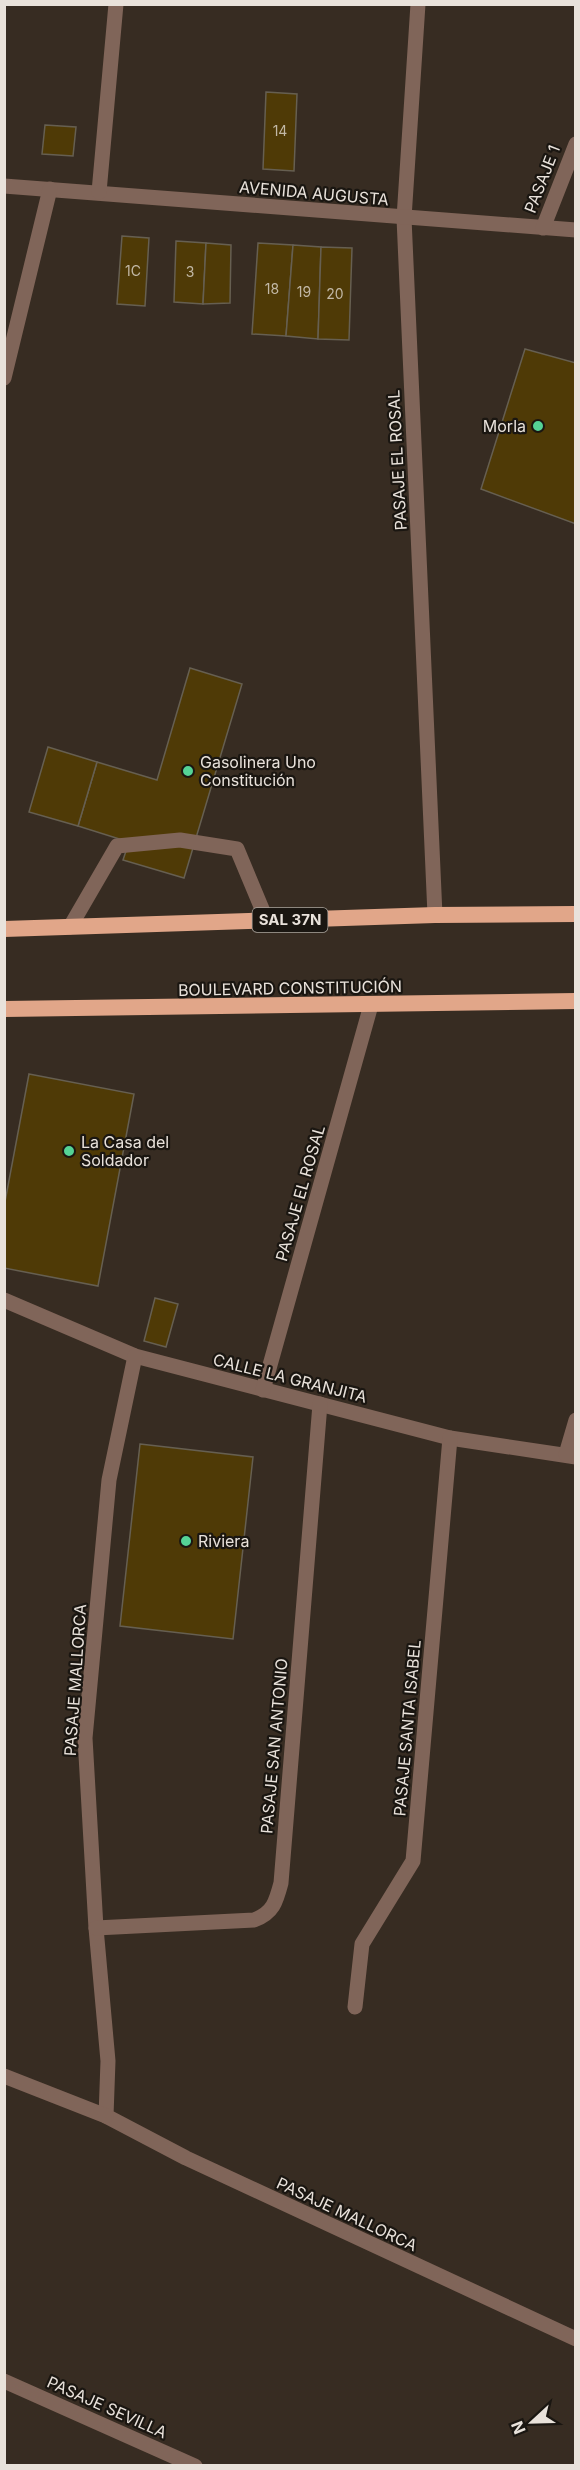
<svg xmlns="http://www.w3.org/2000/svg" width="580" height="2470" font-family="Inter,sans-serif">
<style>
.building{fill:#4f3a06;stroke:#665f51;stroke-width:1.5}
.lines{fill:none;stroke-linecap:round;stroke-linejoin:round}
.service{stroke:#806559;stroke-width:15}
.minor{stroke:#806559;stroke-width:15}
.trunk{stroke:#e1a689;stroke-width:16}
.poi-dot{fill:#55d395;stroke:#1a1611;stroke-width:2}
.labels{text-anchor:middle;stroke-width:4.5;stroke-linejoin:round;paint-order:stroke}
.number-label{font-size:14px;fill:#c2b8a6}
.shield{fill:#1a1611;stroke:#aba59e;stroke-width:1.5}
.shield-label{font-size:15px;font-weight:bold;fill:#e9e2db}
.street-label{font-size:16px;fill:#e9e2db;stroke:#1a1611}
.poi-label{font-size:16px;fill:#e9e2db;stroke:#1a1611;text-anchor:start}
</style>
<rect width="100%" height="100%" fill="#372c22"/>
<!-- building -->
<g class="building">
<path d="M266,92L297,94L294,171L263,169Z"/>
<path d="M45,125L76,127L73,156L42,154Z"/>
<path d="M122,236L149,238L145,306L117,304Z"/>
<path d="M176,241L206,243L203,304L174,302Z"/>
<path d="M206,243L231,245L230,303L203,304Z"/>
<path d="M258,243L293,245L286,336L252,334Z"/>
<path d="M293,245L321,247L318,339L286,336Z"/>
<path d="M321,247L352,248L349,340L318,339Z"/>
<path d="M525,349L576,363V524L481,489Z"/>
<path d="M190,668L242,684L184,878L123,860L129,842L78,826L97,762L157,780Z"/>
<path d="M48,747L97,762L78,826L29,812Z"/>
<path d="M29,1074L134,1094L98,1286L4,1268V1207Z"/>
<path d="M155,1298L178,1304L166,1347L144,1341Z"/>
<path d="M140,1444L253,1457L233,1639L120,1626Z"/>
</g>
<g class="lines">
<!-- service -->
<path class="service" d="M70,927L117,846L180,840L237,849L267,921"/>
<!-- minor -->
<g class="minor">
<path d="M418,4L404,218L435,915"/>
<path d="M4,186L576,230"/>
<path d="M99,192L116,4"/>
<path d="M543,228L576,144"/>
<path d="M4,378L50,189"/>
<path d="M4,1300L135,1356L450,1438L576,1457"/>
<path d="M135,1356L109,1480L85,1738L96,1928L108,2061L106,2116L186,2158L576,2339"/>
<path d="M263,1390L371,1005"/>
<path d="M566,1454L576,1420"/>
<path d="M96,1928L254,1920C273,1913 276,1902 281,1883L320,1404"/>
<path d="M355,2007L362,1944L413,1861L450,1438"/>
<path d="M4,2076L106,2116"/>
<path d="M4,2381L195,2466"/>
</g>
<!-- trunk -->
<g class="trunk">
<path d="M4,929L435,915L576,914"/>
<path d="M4,1009L576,1001"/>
</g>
</g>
<!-- markers -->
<g class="poi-dot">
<circle cx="538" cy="426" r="6"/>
<circle cx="188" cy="771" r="6"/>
<circle cx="69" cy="1151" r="6"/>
<circle cx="186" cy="1541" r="6"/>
</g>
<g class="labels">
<!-- number labels -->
<g class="number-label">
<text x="280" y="136">14</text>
<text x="133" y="276">1C</text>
<text x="190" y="277">3</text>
<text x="272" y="294">18</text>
<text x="304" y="297">19</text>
<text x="335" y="299">20</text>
</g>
<!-- shield labels -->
<rect class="shield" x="252.5" y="908" width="75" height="24" rx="4.5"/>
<g class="shield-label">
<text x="290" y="925">SAL 37N</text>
</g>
<!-- street labels -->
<g class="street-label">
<text transform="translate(542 179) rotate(-69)" y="6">PASAJE 1</text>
<text transform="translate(314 193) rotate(5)" y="6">AVENIDA AUGUSTA</text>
<text transform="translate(397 460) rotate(-93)" y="6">PASAJE EL ROSAL</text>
<text transform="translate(290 988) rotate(-1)" y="6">BOULEVARD CONSTITUCIÓN</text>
<text transform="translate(300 1193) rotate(-74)" y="6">PASAJE EL ROSAL</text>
<text transform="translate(290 1378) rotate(14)" y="6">CALLE LA GRANJITA</text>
<text transform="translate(75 1680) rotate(-86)" y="6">PASAJE MALLORCA</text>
<text transform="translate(407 1728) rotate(-85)" y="6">PASAJE SANTA ISABEL</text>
<text transform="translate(274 1746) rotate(-85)" y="6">PASAJE SAN ANTONIO</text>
<text transform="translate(347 2214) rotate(25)" y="6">PASAJE MALLORCA</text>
<text transform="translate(107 2407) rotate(24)" y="6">PASAJE SEVILLA</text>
</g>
<!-- poi labels -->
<g class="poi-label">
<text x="526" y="432" text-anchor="end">Morla</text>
<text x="200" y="768">Gasolinera Uno<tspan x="200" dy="18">Constitución</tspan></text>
<text x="81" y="1148">La Casa del<tspan x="81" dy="18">Soldador</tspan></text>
<text x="198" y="1547">Riviera</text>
</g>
</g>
<!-- border -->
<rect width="580" height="2470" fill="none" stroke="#e9e2db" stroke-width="12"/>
<!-- north arrow -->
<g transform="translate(532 2422) rotate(248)" stroke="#1a1611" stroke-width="4.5" paint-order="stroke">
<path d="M0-4.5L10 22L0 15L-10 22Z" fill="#e9e2db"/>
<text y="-9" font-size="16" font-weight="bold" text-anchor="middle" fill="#e9e2db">N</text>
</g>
</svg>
